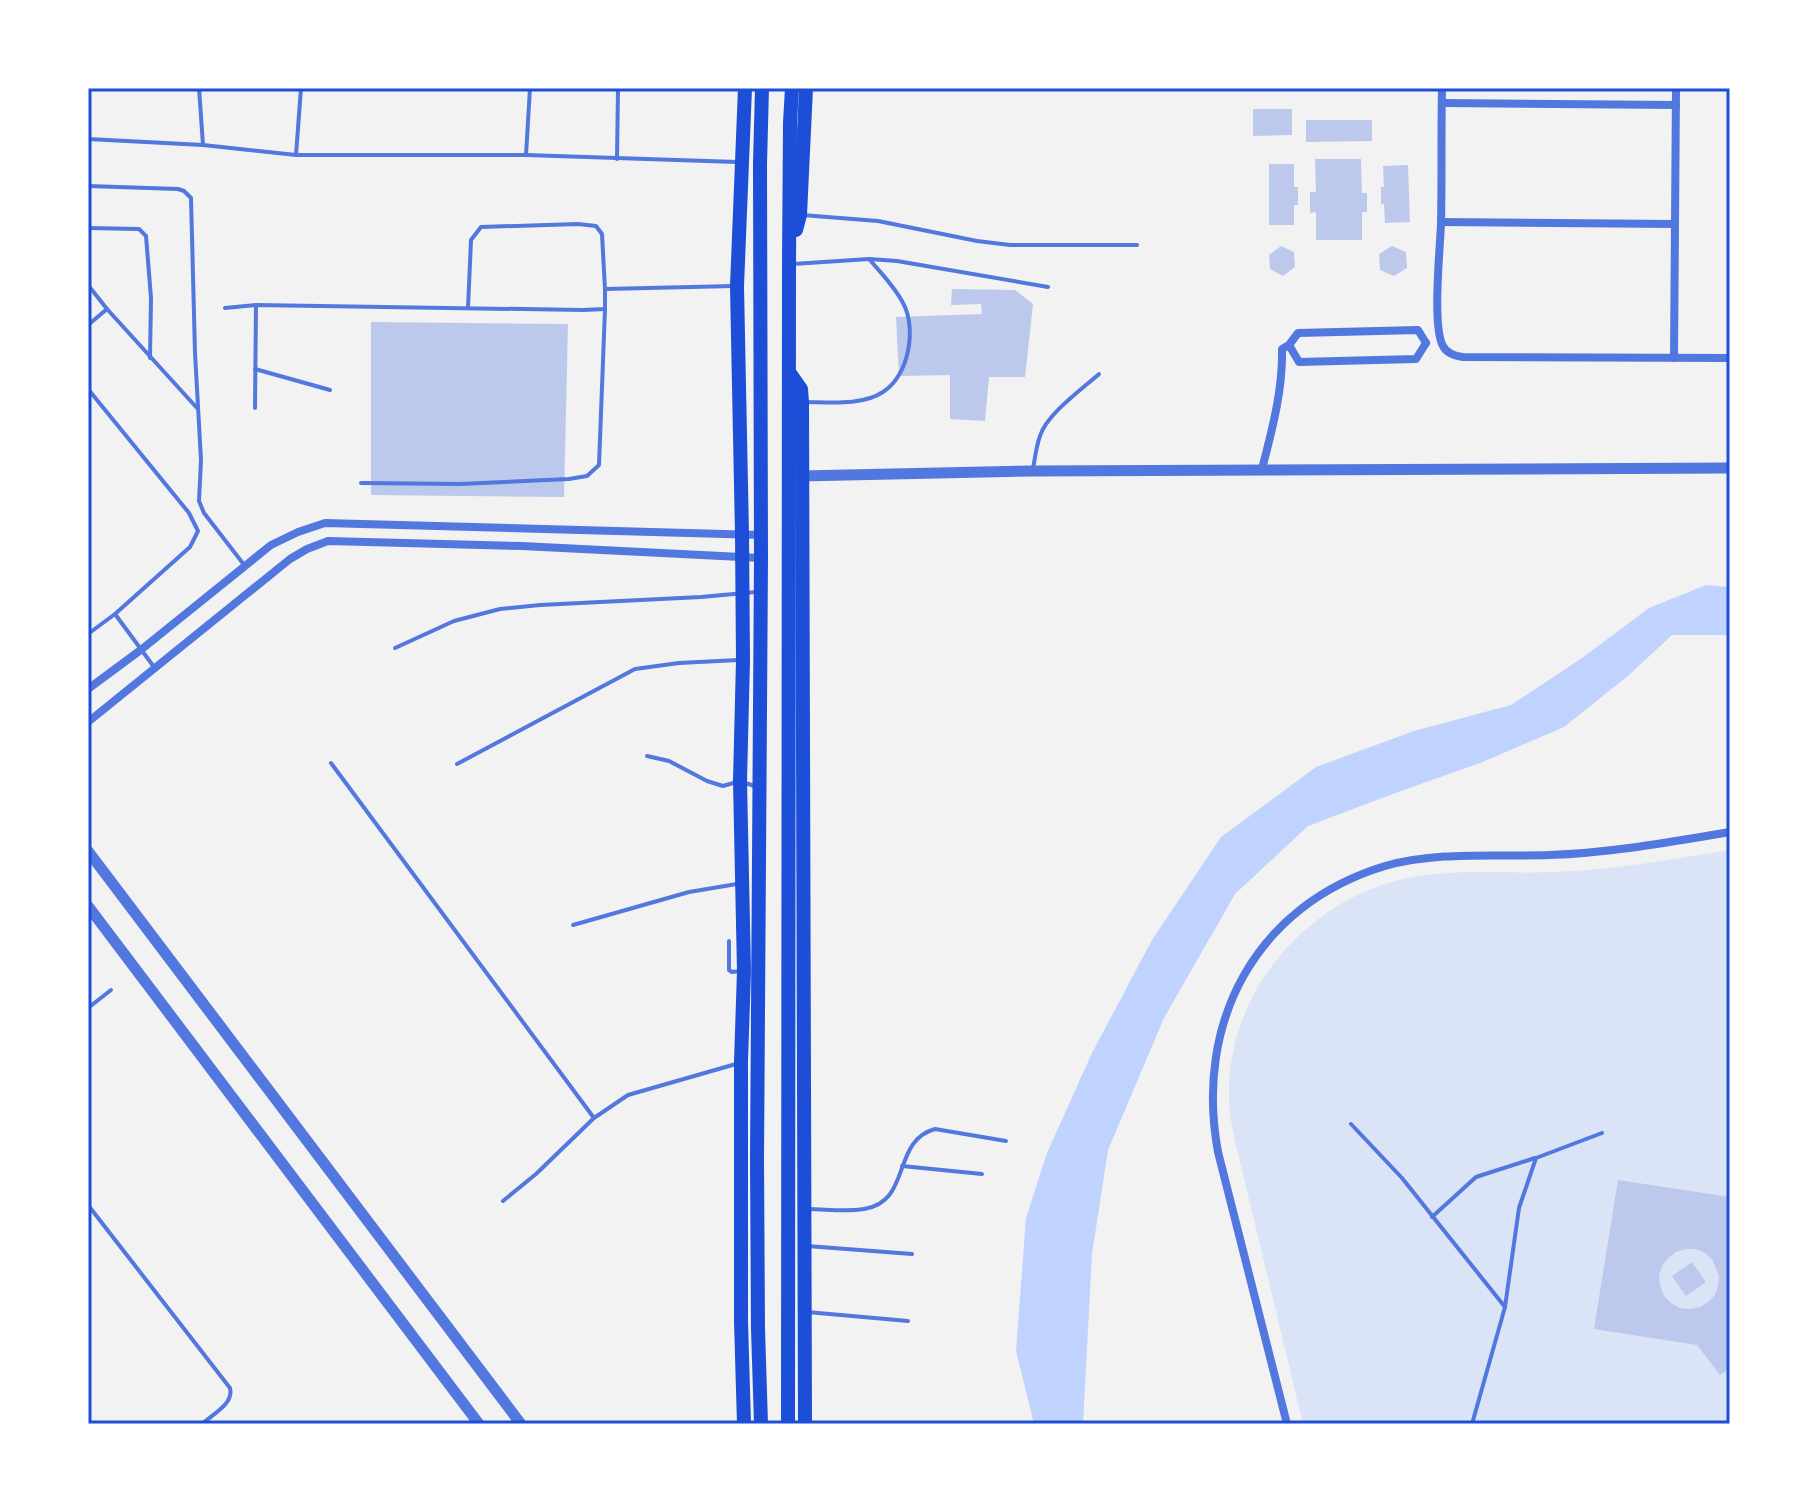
<svg xmlns="http://www.w3.org/2000/svg" width="1818" height="1512" font-family="Merriweather,serif">
<style>
.green{fill:#dbe4f7}
.water{fill:#bfd3fe}
.building{fill:#bdc9ec;fill-rule:evenodd}
.lines{fill:none;stroke-linecap:round;stroke-linejoin:round}
.service{stroke:#5277de;stroke-width:4}
.minor{stroke:#5277de;stroke-width:8}
.tertiary{stroke:#5277de;stroke-width:11}
.trunk{stroke:#1d4ed8;stroke-width:14}
.neatline{fill:none;stroke:#1d4ed8;stroke-width:3}
</style>
<rect width="100%" height="100%" fill="#f2f2f2"/>
<!-- green -->
<path class="green" d="M1730,850V1424H1303L1235,1141C1232,1127 1229,1113 1229,1098C1226,999 1298,909 1392,882C1445,867 1501,874 1555,872C1614,870 1672,859 1730,850Z"/>
<!-- water -->
<path class="water" d="M1706,585L1730,587V637L1724,635H1672L1629,675L1564,727L1480,763L1398,792L1308,826L1235,894L1164,1018L1108,1150L1092,1254L1083,1424H1034L1016,1351L1026,1218L1047,1153L1092,1053L1152,940L1221,837L1316,767L1414,731L1511,705L1582,658L1649,608Z"/>
<!-- building -->
<g class="building">
<path d="M1253,109H1292V135L1253,136Z"/>
<path d="M1306,120H1372V141L1306,142Z"/>
<path d="M1315,159H1361L1362,193H1367V212H1362V240H1316V212L1310,213V192H1316Z"/>
<path d="M1269,164H1294V187H1298V205H1294V225H1269Z"/>
<path d="M1408,165L1410,222L1385,223L1384,204H1381V187H1384L1383,166Z"/>
<path d="M1281,246L1294,252L1295,267L1283,276L1270,269L1269,255Z"/>
<path d="M1392,246L1406,252L1407,268L1394,276L1380,270L1379,254Z"/>
<path d="M952,289L1015,290L1033,304L1025,377H989L985,421L950,419V375L899,376L896,317L982,314L981,304L951,305Z"/>
<path d="M371,322L568,324L564,497L371,495Z"/>
<path d="M1618,1180L1730,1197V1368L1720,1375L1697,1345L1594,1329ZM1686,1249H1696L1705,1253L1712,1259L1719,1276L1718,1286L1715,1295L1708,1302L1700,1307L1690,1309L1680,1308L1671,1303L1664,1296L1660,1286L1659,1276L1662,1266L1668,1258L1676,1252Z"/>
<path d="M1692,1262L1706,1282L1686,1296L1672,1276Z"/>
</g>
<g class="lines">
<!-- service -->
<g class="service">
<path d="M199,88L203,145"/>
<path d="M88,139L203,145L296,155H526L737,162"/>
<path d="M296,155L301,88"/>
<path d="M526,155L530,88"/>
<path d="M617,159L618,88"/>
<path d="M88,186L178,189L184,191L191,198L195,353L201,460L199,501L204,513L245,566"/>
<path d="M802,215L878,221L977,241L1010,245H1137"/>
<path d="M88,228L139,229L146,236L151,298L150,358"/>
<path d="M869,259L897,261L1048,287"/>
<path d="M793,264L869,259C881,273 895,287 903,303C917,328 909,376 883,392C862,406 829,402 804,402"/>
<path d="M88,285L107,309L88,325"/>
<path d="M225,308L256,305L583,310L605,309V289L734,286"/>
<path d="M468,308L471,240L481,227L578,224L596,226L602,234L605,289"/>
<path d="M107,309L197,408"/>
<path d="M255,369L330,390"/>
<path d="M88,389L189,513L198,531L190,547L115,614L88,634"/>
<path d="M255,408L256,305"/>
<path d="M1033,469C1035,458 1036,447 1040,436C1047,414 1081,390 1099,374"/>
<path d="M361,483L460,484L569,479L587,476L599,465L605,309"/>
<path d="M115,614L154,667"/>
<path d="M395,648L454,621L500,609L540,605L701,597L756,592"/>
<path d="M647,756L669,761L707,781L723,786L740,781L757,787"/>
<path d="M331,763L594,1118"/>
<path d="M457,764L635,669L679,663L738,660"/>
<path d="M573,925L689,892L737,884"/>
<path d="M729,941V970L732,972L741,971"/>
<path d="M88,1008L111,990"/>
<path d="M1351,1124L1402,1178L1505,1307"/>
<path d="M902,1166L982,1174"/>
<path d="M503,1201L536,1174L594,1118L628,1095L736,1064"/>
<path d="M88,1205L230,1388C234,1404 213,1414 202,1424"/>
<path d="M807,1209C825,1209 846,1212 864,1209C912,1202 891,1141 935,1129L1006,1141"/>
<path d="M1432,1217L1476,1177L1535,1158"/>
<path d="M807,1246L912,1254"/>
<path d="M807,1312L908,1321"/>
<path d="M88,1420L91,1424"/>
<path d="M1472,1424L1505,1307L1519,1208L1536,1158L1602,1133"/>
</g>
<!-- minor -->
<g class="minor">
<path d="M1442,88C1441,133 1442,178 1441,224C1440,249 1432,327 1443,346C1447,354 1455,356 1463,357L1730,358"/>
<path d="M1442,103L1676,105"/>
<path d="M1441,222L1675,224"/>
<path d="M1289,345L1299,362L1416,359L1426,343"/>
<path d="M1674,358L1676,88"/>
<path d="M1262,469C1272,430 1283,390 1282,349L1289,345L1298,333L1418,330L1426,343"/>
<path d="M88,689L142,649L271,545L298,532L325,523L760,535"/>
<path d="M88,722L290,559L307,549L328,541L522,546L761,558"/>
<path d="M1287,1424L1218,1152C1194,1022 1256,905 1385,866C1439,851 1494,857 1549,855C1610,853 1670,842 1730,832"/>
</g>
<!-- tertiary -->
<g class="tertiary">
<path d="M801,476L1032,471L1730,468"/>
<path d="M88,851L521,1424"/>
<path d="M88,906L479,1424"/>
</g>
<!-- trunk -->
<g class="trunk">
<path d="M796,230L800,215L806,88"/>
<path d="M789,372L801,389L802,402L805,1424"/>
<path d="M744,1424L741,1321V1062L744,971L740,781L743,660L742,535L737,286L745,88"/>
<path d="M761,1424L758,1329L757,1160L761,558L760,164L762,88"/>
<path d="M788,1424L789,264L790,123L792,88"/>
</g>
</g>
<!-- border -->
<rect width="1818" height="1512" fill="none" stroke="#ffffff" stroke-width="180"/>
<rect x="90" y="90" width="1638" height="1332" class="neatline"/>
</svg>
